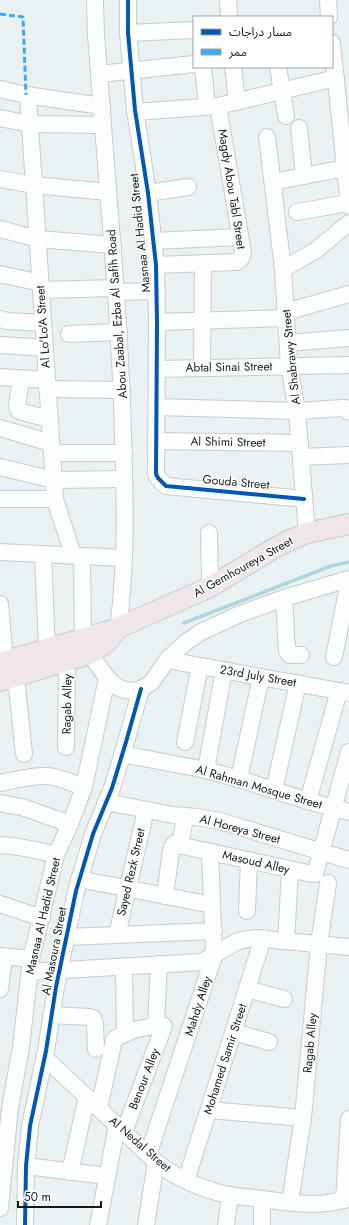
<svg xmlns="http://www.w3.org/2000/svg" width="349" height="1225" font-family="Jost,'Noto Sans Arabic',sans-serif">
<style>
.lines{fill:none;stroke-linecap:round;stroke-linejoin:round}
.stream{stroke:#b1d5df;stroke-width:3.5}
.minor-casing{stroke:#c7cdce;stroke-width:18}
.major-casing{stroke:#c9cccd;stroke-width:22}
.minor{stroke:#fcfdfd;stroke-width:16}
.major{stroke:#f0e7eb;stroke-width:20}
.quiet{stroke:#3fa9f5;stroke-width:3;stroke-dasharray:6 3;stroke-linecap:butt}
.cycleway-casing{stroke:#fff;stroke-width:6}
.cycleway{stroke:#0057b8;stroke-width:4}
.labels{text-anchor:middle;stroke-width:3;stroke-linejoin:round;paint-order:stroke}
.street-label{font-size:12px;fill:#131819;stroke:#fff}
</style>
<rect width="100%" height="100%" fill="#eaf1f3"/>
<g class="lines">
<!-- stream -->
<path class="stream" d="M184,623L331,566L349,562"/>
<defs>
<g id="minor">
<path d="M95,0L96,35C100,87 104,139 108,191C115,273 121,354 123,435C125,500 127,564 118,628"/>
<path d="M128,0V33L135,110L148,193L156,265L157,322L156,474L158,478L166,486L304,499"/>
<path d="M228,0L229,17"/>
<path d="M328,0L329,17"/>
<path d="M128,33L194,30"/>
<path d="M332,43L349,206"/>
<path d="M203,67L207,106"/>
<path d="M233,67L237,102"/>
<path d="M278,67L286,116"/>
<path d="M99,74L194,64"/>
<path d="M0,89L26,95L102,106"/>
<path d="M28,96L55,499L73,555"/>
<path d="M135,112L218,106L336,78"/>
<path d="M0,118L30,124L103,125"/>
<path d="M299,128L304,176"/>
<path d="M267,137L283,269L289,366L297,411L307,533"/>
<path d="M0,179L34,185L108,192"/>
<path d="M273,182L345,168"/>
<path d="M148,193L188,187"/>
<path d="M297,212L348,203"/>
<path d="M0,229L38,239L113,245"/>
<path d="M153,241L240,237"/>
<path d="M156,265L236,262C241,260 242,257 243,252L218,106"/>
<path d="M283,269L315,251L349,223"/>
<path d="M0,274L41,283"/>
<path d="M41,290L116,288"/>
<path d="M116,292L157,291"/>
<path d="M286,312L349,294"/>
<path d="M0,319L7,321L43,323"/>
<path d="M157,322L286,318"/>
<path d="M69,334L119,332"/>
<path d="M288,343L349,338"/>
<path d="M1,345L45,348"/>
<path d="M202,368L203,264"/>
<path d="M157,369L349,365"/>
<path d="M0,377L47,380"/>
<path d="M21,379L17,406L19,411L49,419"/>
<path d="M47,389L122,390"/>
<path d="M156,407L297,411L343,408H345L349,412"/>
<path d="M0,428L51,443"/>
<path d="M156,441L300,443"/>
<path d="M52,453H124"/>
<path d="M301,457L349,455"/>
<path d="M0,467L54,480L124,479"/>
<path d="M0,499H55"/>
<path d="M209,533L210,587"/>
<path d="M0,552L124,558"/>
<path d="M43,554L47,648"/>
<path d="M82,556L83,638L90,654L107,678L117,687L125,690L135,691L141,689L151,683L167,660L185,643L201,632L240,614L284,598L349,579"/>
<path d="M284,598L287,651L290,655H301"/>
<path d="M0,604L5,661"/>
<path d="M334,657L349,581"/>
<path d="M167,660L349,693"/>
<path d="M16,677L24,754"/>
<path d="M185,742L200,666"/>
<path d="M66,747L67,662"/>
<path d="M122,754L206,770L239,779L308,801L349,812"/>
<path d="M206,770L224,670"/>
<path d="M239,779L261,677"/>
<path d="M0,783C15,780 32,775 47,776C60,777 72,783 84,787"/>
<path d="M274,790L298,683"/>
<path d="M308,801L339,691"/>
<path d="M106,802L173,815L197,817L220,821L349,860"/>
<path d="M0,803L22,807L70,824"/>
<path d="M174,844L312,874H315L349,752"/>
<path d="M0,845C20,846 37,850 56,855"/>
<path d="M79,879L212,905"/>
<path d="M165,896L171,850C174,842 177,845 180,840C183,835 184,822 185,816"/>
<path d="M0,904L42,918"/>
<path d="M247,911L249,860"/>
<path d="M117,935L146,810"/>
<path d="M67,937L214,931"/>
<path d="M286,941L290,870"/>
<path d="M0,956L31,959"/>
<path d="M124,966L125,1034"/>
<path d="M30,972L202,962L238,941L253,938L349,947"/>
<path d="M0,989L4,957"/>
<path d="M247,989L284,999"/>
<path d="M51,1015L89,1017L93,1018L95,1024L96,1049"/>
<path d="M234,1032L269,1042"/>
<path d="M44,1057L156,1162C172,1175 193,1185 213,1191C227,1196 241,1197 255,1198C286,1202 319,1209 349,1198"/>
<path d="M99,1108L114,1040L116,1038L133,1030L153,1026L156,1024L159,964"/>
<path d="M209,1110L303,1118"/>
<path d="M124,1132L164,1026"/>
<path d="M148,1155L214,956L210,852"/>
<path d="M26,1166L107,1176"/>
<path d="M70,1172L87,1097"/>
<path d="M186,1181L263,938"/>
<path d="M262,1199V1225"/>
<path d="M344,1200L349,1119"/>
<path d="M290,1202L303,1118L319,944L328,883"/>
<path d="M0,1208L10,1108L21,1047L31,959L56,855L70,824L84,787L107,678"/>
<path d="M25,1225L26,1166L30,1126L46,1051L56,987L76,891L93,834L112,788L126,742L141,689"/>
<path d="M98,1225L117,1125"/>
<path d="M146,1225L156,1162"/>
<path d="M226,1225L230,1195"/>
</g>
<g id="major">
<path d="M0,663L118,628L210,587L273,549L288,541L307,533L349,524"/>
<path d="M0,681L90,654L107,642L118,628"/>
</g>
</defs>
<!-- minor casing -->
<use href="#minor" class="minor-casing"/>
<!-- major casing -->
<use href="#major" class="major-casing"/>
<!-- minor -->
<use href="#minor" class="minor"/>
<!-- major -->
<use href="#major" class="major"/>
<!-- quiet -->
<path class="quiet" d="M0,14L23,17L26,95"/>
<defs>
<g id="cycleway">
<path d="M128,0V33L135,110L148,193L156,265L157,322L156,474L158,478L166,486L304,499"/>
<path d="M25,1225L26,1166L30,1126L46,1051L56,987L76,891L93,834L112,788L126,742L141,689"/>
</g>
</defs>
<!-- cycleway casing -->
<use href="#cycleway" class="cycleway-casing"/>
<!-- cycleway -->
<use href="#cycleway" class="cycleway"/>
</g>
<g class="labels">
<!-- street labels -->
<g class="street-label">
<text transform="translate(232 189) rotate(81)" y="4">Magdy Abou Tabl Street</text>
<text transform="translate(140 233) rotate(-96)" y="4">Masnaa Al Hadid Street</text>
<text transform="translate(117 314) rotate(-94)" y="4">Abou Zaabal, Ezba Al Safih Road</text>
<text transform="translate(43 327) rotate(-94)" y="4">Al Lo'Lo'A Street</text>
<text transform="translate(291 357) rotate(-96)" y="4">Al Shabrawy Street</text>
<text transform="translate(229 367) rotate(-1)" y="4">Abtal Sinai Street</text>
<text transform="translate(228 442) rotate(1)" y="4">Al Shimi Street</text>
<text transform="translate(236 482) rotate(5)" y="4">Gouda Street</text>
<text transform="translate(243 567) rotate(-29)" y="4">Al Gemhoureya Street</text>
<text transform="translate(258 676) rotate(10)" y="4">23rd July Street</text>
<text transform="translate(67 704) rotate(-89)" y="4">Ragab Alley</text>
<text transform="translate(259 787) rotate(16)" y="4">Al Rahman Mosque Street</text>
<text transform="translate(240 829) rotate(15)" y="4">Al Horeya Street</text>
<text transform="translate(256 862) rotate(13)" y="4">Masoud Alley</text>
<text transform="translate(131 872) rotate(-77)" y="4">Sayed Rezk Street</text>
<text transform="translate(43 916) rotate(-77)" y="4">Masnaa Al Hadid Street</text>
<text transform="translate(54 951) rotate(-79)" y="4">Al Masoura Street</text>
<text transform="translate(198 1006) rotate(-72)" y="4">Mahdy Alley</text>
<text transform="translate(310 1043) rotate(-85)" y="4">Ragab Alley</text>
<text transform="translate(225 1059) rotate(-72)" y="4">Mohamed Samir Street</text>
<text transform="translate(144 1079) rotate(-69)" y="4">Benour Alley</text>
<text transform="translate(140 1144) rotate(41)" y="4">Al Nedal Street</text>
</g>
</g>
<!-- legend -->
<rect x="193" y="16" width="140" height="52" fill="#ffffff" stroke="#a1a3a3"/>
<rect x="201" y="29" width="20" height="6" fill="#0057b8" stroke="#a1a3a3"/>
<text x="229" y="36" font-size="12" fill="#131819">مسار دراجات</text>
<rect x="201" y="49" width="20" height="6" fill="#3fa9f5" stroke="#a1a3a3"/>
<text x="229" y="56" font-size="12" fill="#131819">ممر</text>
<!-- scale -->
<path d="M18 1201v6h83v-6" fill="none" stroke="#131819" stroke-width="2"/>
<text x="24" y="1201" font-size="12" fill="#131819" stroke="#ffffff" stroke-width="3" paint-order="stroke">50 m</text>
</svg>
